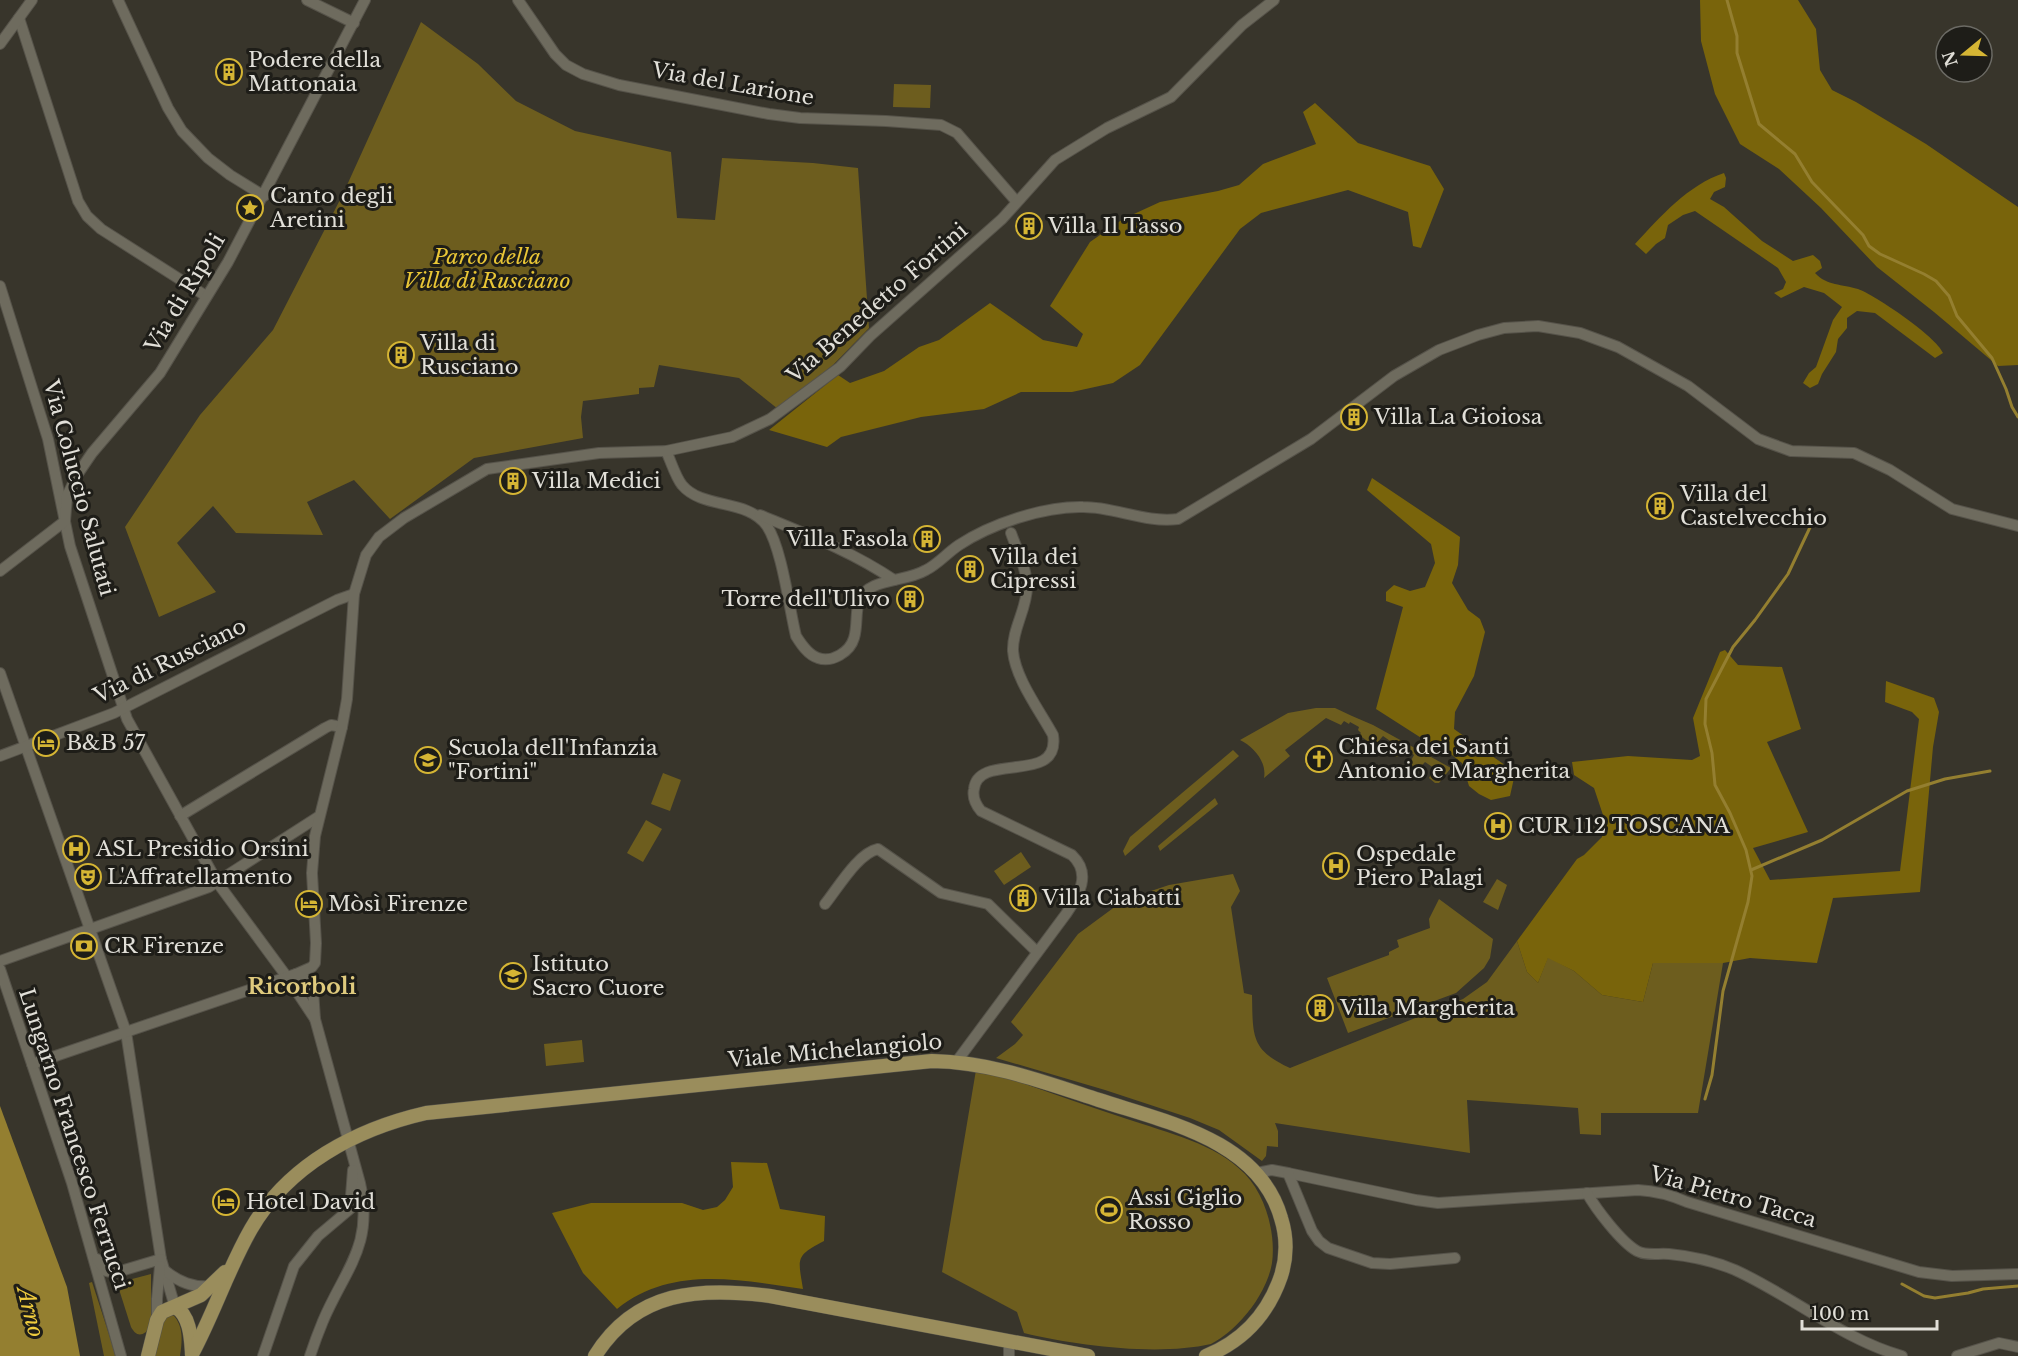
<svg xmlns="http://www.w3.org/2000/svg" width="2018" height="1356" font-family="'Libre Baskerville',serif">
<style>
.green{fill:#6d5d1e}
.forest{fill:#79640b}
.water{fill:#947f30}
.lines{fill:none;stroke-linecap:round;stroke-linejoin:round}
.stream{stroke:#947f30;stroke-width:3}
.minor-casing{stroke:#56534a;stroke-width:12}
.major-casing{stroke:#56534a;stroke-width:15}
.minor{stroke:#6e6b5e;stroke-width:10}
.major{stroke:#9a8d5c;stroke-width:14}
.labels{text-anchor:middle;stroke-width:6;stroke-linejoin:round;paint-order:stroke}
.poi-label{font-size:21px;fill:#e1dfd8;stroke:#1e1d18;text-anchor:start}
.street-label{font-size:21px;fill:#e1dfd8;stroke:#1e1d18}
.park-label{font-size:21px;font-style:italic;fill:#e9c636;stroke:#1e1d18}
.neighbourhood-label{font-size:22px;font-weight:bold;fill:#dfca7d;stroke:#1e1d18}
.water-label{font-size:22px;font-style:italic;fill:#efcc3e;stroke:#1e1d18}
</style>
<rect width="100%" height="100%" fill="#38352b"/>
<!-- green -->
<g class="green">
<path d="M421,22L478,64L516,101L575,131L671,152L677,218L715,220L722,158L813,163L858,168L869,328L833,365L778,409L739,378L659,365L654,387L639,388V394L583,401L581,417L583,438L474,458L390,519L354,480L307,502L323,535L236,533L213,506L177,543L216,592L159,617L125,527L200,415L273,330L343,194Z"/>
<path d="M894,84L931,85L930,108L893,107Z"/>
<path d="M1316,708H1335L1352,716L1373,725L1451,768L1439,783H1435L1429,778L1434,768L1425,762L1418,770L1408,766L1414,755L1403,747L1397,757H1393L1388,753L1393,743L1383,736L1376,744L1373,745L1359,735L1361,733L1358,730L1359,727L1350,722L1349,724L1344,721L1341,725L1326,718L1285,750L1290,756L1264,778C1267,762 1254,747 1240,740L1288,713Z"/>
<path d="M1233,750L1239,756L1125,856L1123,851L1130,837Z"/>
<path d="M663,773L681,780L670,811L651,804Z"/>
<path d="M1215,798L1218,804L1160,851L1158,846Z"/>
<path d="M646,820L662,829L643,862L627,853Z"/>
<path d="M1021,852L1031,867L1004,885L994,871Z"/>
<path d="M1233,874L1240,891L1231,907L1244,993L1252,995C1253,1035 1250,1050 1290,1068L1463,999L1487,982L1517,941L1527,972L1538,983L1548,957L1574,971L1602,995L1643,1002L1653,963H1723L1698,1113H1601V1135L1580,1134L1578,1108L1467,1100L1470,1153L1275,1123L1278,1131V1147L1267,1146L1266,1156L1262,1161L1219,1130L1190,1118L1105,1090L996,1058L1015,1044L1023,1035L1011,1022L1078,934L1120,903L1122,906L1137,901L1151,891L1169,885Z"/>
<path d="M1497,879L1507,885L1498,910L1483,902Z"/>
<path d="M1439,899L1493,939L1490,958L1484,968L1456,993L1348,1033L1327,978L1389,955V952L1399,947L1397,940L1430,928L1429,919Z"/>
<path d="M582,1040L584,1062L546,1066L544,1044Z"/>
<path d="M976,1070L1003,1076C1044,1091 1086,1105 1127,1119C1168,1133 1215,1143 1245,1174C1266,1196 1276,1234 1272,1263C1269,1282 1256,1304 1243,1318C1233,1329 1224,1337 1211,1344C1159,1356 1077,1346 1024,1333L1017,1312L942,1272Z"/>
<path d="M151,1274V1324L146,1332C139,1337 135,1334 131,1327L117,1283Z"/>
<path d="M92,1282L116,1356H104L89,1283Z"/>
<path d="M173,1315C184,1326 182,1342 180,1356H154L162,1323L166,1317Z"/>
</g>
<!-- forest -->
<g class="forest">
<path d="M1700,0H1798L1816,29L1820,70L1832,90L1856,102L1926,144L2018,207V365L1998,366L1934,312L1877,267L1821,208L1779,169L1740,144L1715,94L1701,41Z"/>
<path d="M1315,103L1358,143L1430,166L1444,189L1421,248L1413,246L1408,212L1348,190L1261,213L1240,229L1140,365L1113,383L1072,392H1021L984,409L921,417L841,437L827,447L769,430L838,375L850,383L884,371L919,347L939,340L990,303L1043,340L1077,347L1083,334L1050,306L1090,242L1123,219L1160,202L1218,191L1239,185L1263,164L1316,144L1303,112Z"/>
<path d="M1724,173L1726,178L1725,187L1714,192L1710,199L1724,207L1762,241L1793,261L1813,255L1820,261L1822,268L1815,273C1827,286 1842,284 1858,289C1875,295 1937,337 1943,353L1935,358L1875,313L1857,311L1847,318V328L1838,339L1836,352L1822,374L1818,384L1810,388L1803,383L1809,373L1816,367L1833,320L1842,307L1824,293L1804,287L1781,298L1774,293L1783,289L1786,282L1778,268L1695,211L1683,215L1668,225L1665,238L1656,244L1646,254L1635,244C1661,216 1688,185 1724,173Z"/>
<path d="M1372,478L1460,537L1458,565L1452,583L1468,610L1480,619L1485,632L1474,676L1455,712L1454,729L1509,768L1514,778L1510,796L1491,800L1479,794L1469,786L1462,763L1447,751L1426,741L1376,709L1403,607L1386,601V592L1394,585L1410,591L1425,587L1435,563L1431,544L1367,490Z"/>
<path d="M1725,650L1738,665L1782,667L1801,729L1767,742L1808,832L1753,848L1770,880L1900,871L1919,719L1912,712L1885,702L1886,681L1934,698L1939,712L1933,747L1920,892L1833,898L1817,963L1750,958L1723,963H1653L1643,1002L1602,995L1574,971L1548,958L1538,983L1527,972L1517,941L1577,859L1584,855L1602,837L1603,815L1594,788L1574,775L1572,762L1628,756L1692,760L1700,756L1693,718L1720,652Z"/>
<path d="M731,1162L767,1163L780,1209L825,1216L824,1241C795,1256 798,1258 803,1289C739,1280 672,1265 617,1309L583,1273L552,1213L591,1203H682L703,1210L717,1207L725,1200L733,1187Z"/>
</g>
<!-- water -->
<path class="water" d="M0,1106L67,1287L80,1356H0Z"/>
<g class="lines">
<!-- stream -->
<g class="stream">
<path d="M1727,0L1737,36V53L1759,124L1795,154L1812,182L1863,235L1869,246L1880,254L1924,274L1936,281L1949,296L1957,316L1992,358L2006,389L2012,407L2018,417"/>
<path d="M1751,870L1822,840L1907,791L1945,779L1990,771"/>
<path d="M1705,1099L1712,1075L1723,991L1748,902L1752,876L1746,850L1730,813L1715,785L1712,753L1705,724L1706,699L1733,647L1755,620L1788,574L1813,521"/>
<path d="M1902,1284L1924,1296L1935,1298L1968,1293L1983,1289L2018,1286"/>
</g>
<defs>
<g id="minor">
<path d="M118,0L168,108L182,131L208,158L230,175L264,196"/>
<path d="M307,0L354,23"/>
<path d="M518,0L555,54L566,65L583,74L619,85L769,114L800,118L886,121L941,125L957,133L1016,201"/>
<path d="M19,18L78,201L87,216L101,229L206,296"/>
<path d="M0,44L32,0"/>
<path d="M0,286L48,439L70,546L127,719L217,882L287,977L315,1019"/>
<path d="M666,451C671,461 675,476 682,485C703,510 747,498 767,526C782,549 789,607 796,636C801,644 808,655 818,658C832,663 850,652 854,638C860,619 850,597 874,586C890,579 911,579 926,570C938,564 947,553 959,545C991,524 1044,506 1083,507C1116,507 1144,523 1178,519L1311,439L1394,376L1439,350L1478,335L1504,328L1538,326L1580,333L1618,347L1688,386L1758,439L1791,451L1854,453L1890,470L1952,509L2018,526"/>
<path d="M760,515C806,534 853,552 894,580"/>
<path d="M0,571L65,521L67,496L77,475L92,453L160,373L228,262L365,0"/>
<path d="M0,673L126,1032L161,1259L175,1307"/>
<path d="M0,756L114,713L337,600L354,594"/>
<path d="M180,816L325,728L331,725L342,727"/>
<path d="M825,904C838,888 858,853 878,849L941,893L988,904L1037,952"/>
<path d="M0,961L209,887L318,817"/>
<path d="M0,969L72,1183L121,1356"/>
<path d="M296,974L306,979L313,990L315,1019L360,1183C374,1246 345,1269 323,1321C318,1333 314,1344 310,1356"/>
<path d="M957,1061L1066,914C1079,895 1092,874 1072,855L981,811C976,805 972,798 974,789C978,751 1061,786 1053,735C1040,711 1015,678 1013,651C1012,629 1027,609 1027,587C1027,569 1017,550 1011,533"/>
<path d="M32,1064L296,974L312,967L315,963L316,943L312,873L315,836L342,727L347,699L354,594L366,555L379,537L404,518L487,469L599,453L666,451L732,437L770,419L840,367L870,336L1002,219L1055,160L1107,128L1171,97L1242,25L1274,0"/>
<path d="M1257,1173L1272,1170L1288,1173L1416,1200L1438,1203L1638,1190C1656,1191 1671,1195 1687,1202L1919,1272L1952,1276L2018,1274"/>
<path d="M1288,1173L1312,1231L1319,1241L1328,1248L1372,1263L1390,1264L1455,1258"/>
<path d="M1587,1193C1596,1209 1621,1242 1637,1251C1646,1256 1659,1253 1669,1254C1690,1256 1716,1262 1735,1270C1792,1296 1842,1339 1902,1356"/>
<path d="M97,1259L106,1271L114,1273L161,1259"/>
<path d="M164,1270C179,1282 193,1288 212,1286"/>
<path d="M157,1320V1299L160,1266"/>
<path d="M263,1356L294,1266L318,1236L350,1209L353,1170"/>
<path d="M1009,1356V1342"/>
<path d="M1957,1356L1999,1343L2018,1347"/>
</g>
<g id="major">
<path d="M175,1307C190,1315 191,1338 192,1353"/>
<path d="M192,1354C214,1313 228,1269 251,1229C288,1165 356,1129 426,1113L932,1061C991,1062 1044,1082 1099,1100C1166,1122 1259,1140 1281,1218C1287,1237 1287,1257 1281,1276C1268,1314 1243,1341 1206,1356"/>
<path d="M148,1356L157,1320L162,1312L201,1295L225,1272"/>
<path d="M595,1356C636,1290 700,1287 770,1296L1088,1356"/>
</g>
</defs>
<!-- minor casing -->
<use href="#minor" class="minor-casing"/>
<!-- major casing -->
<use href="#major" class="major-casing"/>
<!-- minor -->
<use href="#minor" class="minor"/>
<!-- major -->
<use href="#major" class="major"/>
</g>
<!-- icons -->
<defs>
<symbol id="building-ring" viewBox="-11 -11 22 22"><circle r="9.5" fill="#1e1d18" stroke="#d5b534" stroke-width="1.5"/><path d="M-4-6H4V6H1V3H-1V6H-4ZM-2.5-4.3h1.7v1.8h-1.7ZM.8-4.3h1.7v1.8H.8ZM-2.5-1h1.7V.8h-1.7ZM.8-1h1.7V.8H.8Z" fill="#d5b534"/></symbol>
<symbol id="sight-ring" viewBox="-11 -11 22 22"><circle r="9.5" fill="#1e1d18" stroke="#d5b534" stroke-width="1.5"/><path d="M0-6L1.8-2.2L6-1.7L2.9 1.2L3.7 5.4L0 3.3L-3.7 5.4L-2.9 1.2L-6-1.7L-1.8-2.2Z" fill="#d5b534"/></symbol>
<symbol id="hotel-ring" viewBox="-11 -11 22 22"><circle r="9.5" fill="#1e1d18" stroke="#d5b534" stroke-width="1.5"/><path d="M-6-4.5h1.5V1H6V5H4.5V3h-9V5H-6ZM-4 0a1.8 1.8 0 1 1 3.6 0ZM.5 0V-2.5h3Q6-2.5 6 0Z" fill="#d5b534"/></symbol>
<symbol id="church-ring" viewBox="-11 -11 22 22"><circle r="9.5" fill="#1e1d18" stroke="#d5b534" stroke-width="1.5"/><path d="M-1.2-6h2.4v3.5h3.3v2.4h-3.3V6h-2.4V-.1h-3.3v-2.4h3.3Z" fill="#d5b534"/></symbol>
<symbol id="school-ring" viewBox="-11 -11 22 22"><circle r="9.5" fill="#1e1d18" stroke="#d5b534" stroke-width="1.5"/><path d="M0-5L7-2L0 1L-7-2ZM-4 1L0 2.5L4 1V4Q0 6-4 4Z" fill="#d5b534"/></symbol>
<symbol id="hospital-ring" viewBox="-11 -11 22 22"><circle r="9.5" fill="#1e1d18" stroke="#d5b534" stroke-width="1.5"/><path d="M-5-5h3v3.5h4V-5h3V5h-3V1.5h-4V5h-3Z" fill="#d5b534"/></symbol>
<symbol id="theatre-ring" viewBox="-11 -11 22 22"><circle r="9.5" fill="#1e1d18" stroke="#d5b534" stroke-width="1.5"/><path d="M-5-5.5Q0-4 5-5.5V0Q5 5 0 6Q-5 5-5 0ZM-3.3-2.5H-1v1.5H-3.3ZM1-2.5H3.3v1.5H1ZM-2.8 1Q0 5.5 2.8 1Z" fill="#d5b534"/></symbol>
<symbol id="bank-ring" viewBox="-11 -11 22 22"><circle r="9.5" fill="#1e1d18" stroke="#d5b534" stroke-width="1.5"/><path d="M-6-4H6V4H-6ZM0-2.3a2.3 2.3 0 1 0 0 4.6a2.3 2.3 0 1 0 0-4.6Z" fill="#d5b534"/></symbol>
<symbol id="stadium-ring" viewBox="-11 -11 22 22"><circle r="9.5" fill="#1e1d18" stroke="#d5b534" stroke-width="1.5"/><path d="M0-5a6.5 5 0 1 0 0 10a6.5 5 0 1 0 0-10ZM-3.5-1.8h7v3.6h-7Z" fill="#d5b534"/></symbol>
</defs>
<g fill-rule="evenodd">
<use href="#building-ring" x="214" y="57" width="30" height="30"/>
<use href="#sight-ring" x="235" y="193" width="30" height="30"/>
<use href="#building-ring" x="1014" y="211" width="30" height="30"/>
<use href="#building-ring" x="386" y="340" width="30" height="30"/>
<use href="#building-ring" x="1339" y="402" width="30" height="30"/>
<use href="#building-ring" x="498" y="466" width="30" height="30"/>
<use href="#building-ring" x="1645" y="491" width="30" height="30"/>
<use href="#building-ring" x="912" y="524" width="30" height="30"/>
<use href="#building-ring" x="955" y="554" width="30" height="30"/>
<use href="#building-ring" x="895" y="584" width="30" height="30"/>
<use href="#hotel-ring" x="31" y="728" width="30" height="30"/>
<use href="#church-ring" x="1304" y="744" width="30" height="30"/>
<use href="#school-ring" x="413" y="745" width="30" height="30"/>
<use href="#hospital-ring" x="1483" y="811" width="30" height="30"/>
<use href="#hospital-ring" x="61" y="834" width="30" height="30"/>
<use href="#hospital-ring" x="1321" y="851" width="30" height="30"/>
<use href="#theatre-ring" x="73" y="862" width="30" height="30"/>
<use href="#building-ring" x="1008" y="883" width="30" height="30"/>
<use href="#hotel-ring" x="294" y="889" width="30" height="30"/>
<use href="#bank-ring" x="69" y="931" width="30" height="30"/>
<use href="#school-ring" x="498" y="961" width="30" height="30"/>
<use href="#building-ring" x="1305" y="993" width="30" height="30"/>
<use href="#hotel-ring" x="211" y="1187" width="30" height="30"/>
<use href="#stadium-ring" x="1094" y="1195" width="30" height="30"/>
</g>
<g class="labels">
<!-- poi labels -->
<g class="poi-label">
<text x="248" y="67">Podere della<tspan x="248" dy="24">Mattonaia</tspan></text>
<text x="270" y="203">Canto degli<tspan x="270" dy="24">Aretini</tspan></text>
<text x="1048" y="233">Villa Il Tasso</text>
<text x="420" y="350">Villa di<tspan x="420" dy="24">Rusciano</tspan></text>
<text x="1374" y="424">Villa La Gioiosa</text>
<text x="532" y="488">Villa Medici</text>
<text x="1680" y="501">Villa del<tspan x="1680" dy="24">Castelvecchio</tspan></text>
<text x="908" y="546" text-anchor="end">Villa Fasola</text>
<text x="990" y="564">Villa dei<tspan x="990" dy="24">Cipressi</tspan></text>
<text x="890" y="606" text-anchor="end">Torre dell'Ulivo</text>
<text x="66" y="750">B&amp;B 57</text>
<text x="1338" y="754">Chiesa dei Santi<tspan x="1338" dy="24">Antonio e Margherita</tspan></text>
<text x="448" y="755">Scuola dell'Infanzia<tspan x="448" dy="24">"Fortini"</tspan></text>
<text x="1518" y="833">CUR 112 TOSCANA</text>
<text x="96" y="856">ASL Presidio Orsini</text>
<text x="1356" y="861">Ospedale<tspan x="1356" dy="24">Piero Palagi</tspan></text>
<text x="107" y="884">L'Affratellamento</text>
<text x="1042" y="905">Villa Ciabatti</text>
<text x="328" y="911">Mòsì Firenze</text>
<text x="104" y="953">CR Firenze</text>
<text x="532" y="971">Istituto<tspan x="532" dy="24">Sacro Cuore</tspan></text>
<text x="1340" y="1015">Villa Margherita</text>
<text x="1128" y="1205">Assi Giglio<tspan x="1128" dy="24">Rosso</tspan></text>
<text x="246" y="1209">Hotel David</text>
</g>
<!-- street labels -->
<g class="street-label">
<text transform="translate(733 84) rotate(10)" y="7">Via del Larione</text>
<text transform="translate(185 293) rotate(-59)" y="7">Via di Ripoli</text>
<text transform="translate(877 303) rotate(-41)" y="7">Via Benedetto Fortini</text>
<text transform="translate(79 488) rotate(75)" y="7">Via Coluccio Salutati</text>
<text transform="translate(170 661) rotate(-26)" y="7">Via di Rusciano</text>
<text transform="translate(835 1051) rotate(-5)" y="7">Viale Michelangiolo</text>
<text transform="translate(74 1139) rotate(72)" y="7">Lungarno Francesco Ferrucci</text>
<text transform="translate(1733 1197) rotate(16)" y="7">Via Pietro Tacca</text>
</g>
<!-- park labels -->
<g class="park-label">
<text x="487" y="264">Parco della<tspan x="487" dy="24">Villa di Rusciano</tspan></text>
</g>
<!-- neighbourhood labels -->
<g class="neighbourhood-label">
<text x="302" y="994">Ricorboli</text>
</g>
<!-- water labels -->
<g class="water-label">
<text transform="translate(31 1312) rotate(76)" y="8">Arno</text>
</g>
</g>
<!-- north arrow -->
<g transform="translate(1964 54) rotate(251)"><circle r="28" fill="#1e1d18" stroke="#6c6b65" stroke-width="1.5"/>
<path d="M0-4.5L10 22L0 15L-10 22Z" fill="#d5b534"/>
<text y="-9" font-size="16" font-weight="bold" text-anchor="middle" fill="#e1dfd8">N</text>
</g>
<!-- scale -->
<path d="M1802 1320v9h135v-9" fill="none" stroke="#e1dfd8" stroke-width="3"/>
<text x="1811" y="1320" font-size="18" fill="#e1dfd8" stroke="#1e1d18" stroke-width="4.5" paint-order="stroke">100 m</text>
</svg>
